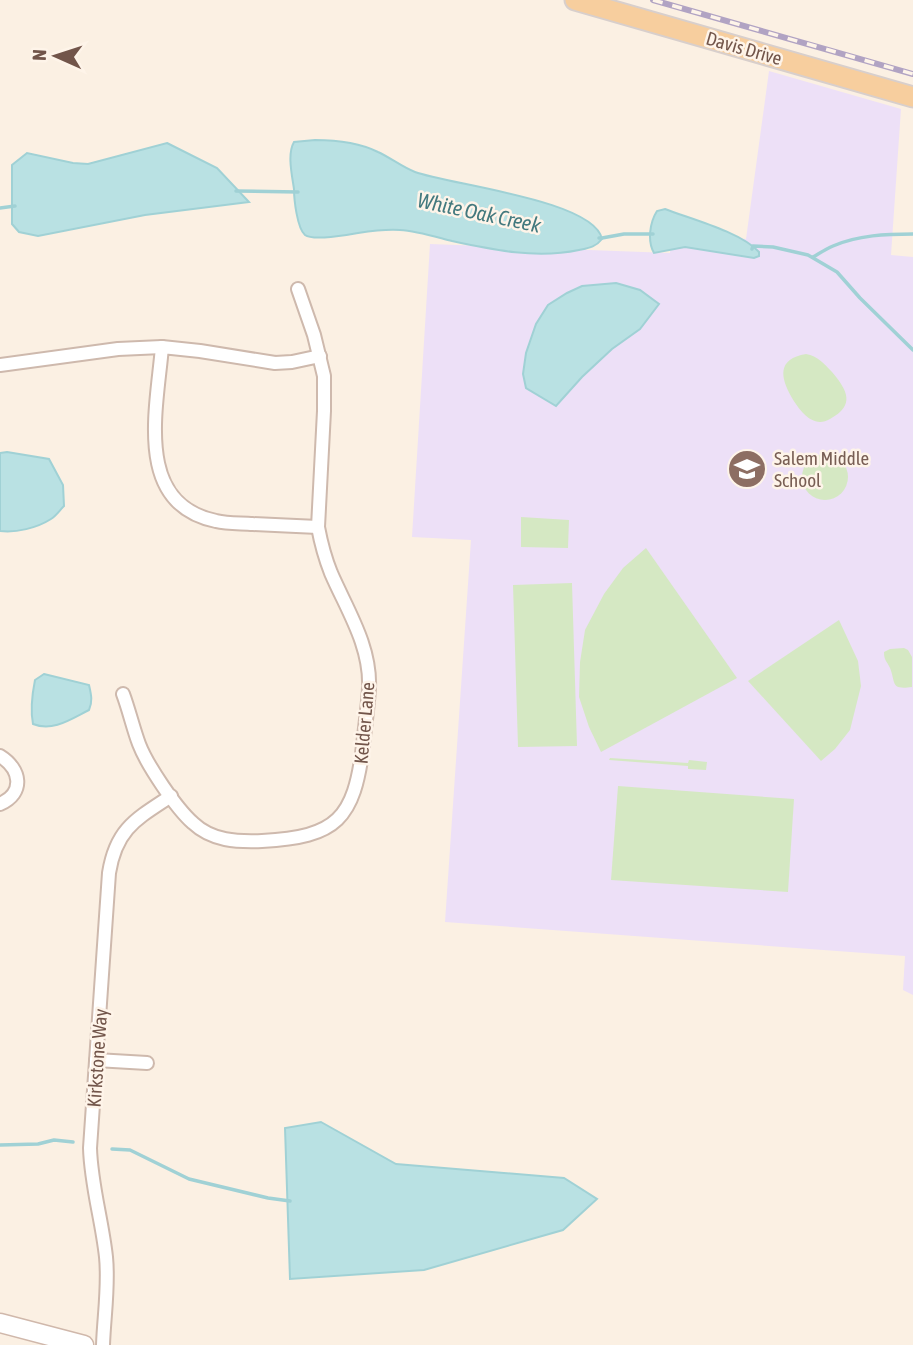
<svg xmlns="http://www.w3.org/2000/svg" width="913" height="1345" font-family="'Asap Condensed',sans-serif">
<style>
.education{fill:#ede0f7}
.green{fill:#d5e8c3}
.water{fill:#b9e1e3;stroke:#a0d1d5;stroke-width:2}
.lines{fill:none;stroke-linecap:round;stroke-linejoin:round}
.stream{stroke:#a0d1d5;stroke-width:3.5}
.street-casing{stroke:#ceb9ad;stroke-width:16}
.secondary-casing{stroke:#d0b8ab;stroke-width:21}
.primary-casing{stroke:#d8cfcc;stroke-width:23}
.street{stroke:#fff;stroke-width:12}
.secondary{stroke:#fff;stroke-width:18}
.primary{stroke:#f7ce9e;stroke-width:19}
.rail-casing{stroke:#b1a3c3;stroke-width:6}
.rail{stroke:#fef4e9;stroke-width:3.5;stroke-dasharray:10;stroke-linecap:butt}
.labels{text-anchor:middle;stroke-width:5;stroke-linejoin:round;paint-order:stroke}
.street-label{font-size:19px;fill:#72554a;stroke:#fef4e9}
.education-label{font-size:19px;fill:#785e54;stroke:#fef4e9;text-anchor:start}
.water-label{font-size:21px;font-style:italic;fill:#43797e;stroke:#fef4e9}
</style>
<rect width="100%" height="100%" fill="#fbf0e3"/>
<!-- education -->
<path class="education" d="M769,71L901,109L891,255L913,257V995L903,990L905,956L445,922L471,540L412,537L430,244L670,253L672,231L746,239Z"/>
<!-- green -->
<g class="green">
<path d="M806,354C818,356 824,364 832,372C847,390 856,405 830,419C813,429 800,411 792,398C780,377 777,359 806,354Z"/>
<circle cx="825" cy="477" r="23"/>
<path d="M521,517L569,520L568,548L521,547Z"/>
<path d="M646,548L737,678L601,752L589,727L579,697L580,662L585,630L604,594L623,568Z"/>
<path d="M572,583L577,746L518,747L513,585Z"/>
<path d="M839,620L858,661L861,686L850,730L835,749L821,761L748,681Z"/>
<path d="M904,648L908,650L912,657V687C890,690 896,683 890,668C887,661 884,661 884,652L890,649Z"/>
<path d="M610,758L688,763L689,760L707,762L706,770L688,769V766L609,760Z"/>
<path d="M618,786L794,799L788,892L611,880Z"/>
</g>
<!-- water -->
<g class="water">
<path d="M315,140C337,140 358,142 378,152C391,158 402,167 415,172C451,185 594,200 602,239C596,247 588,248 579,250C536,259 494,250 452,241C436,237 417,231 400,230C386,229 371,231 358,233C348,235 313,241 305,235C297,228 294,199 294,189C292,175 287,154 294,142Z"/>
<path d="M167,143L217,168L249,202L145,215L38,236L19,232L12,224V165L27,153L73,163L88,164Z"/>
<path d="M665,209C691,219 741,232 759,252V256L754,258L685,247L654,253C647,241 650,222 657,211Z"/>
<path d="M616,283L640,290L659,304L640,329L612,349L582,377L556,406L526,388L523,374L526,353L536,324L548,305L567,293L582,286Z"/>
<path d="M7,452L49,459L63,485L64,506C60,510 56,516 51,519C37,528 16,533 0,531V453Z"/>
<path d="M44,674L89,685C91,694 93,701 89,710C71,719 53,732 33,724C30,709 32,695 35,680Z"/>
<path d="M321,1122L396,1164L564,1178L597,1199L563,1230L424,1270L290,1279L285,1128Z"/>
</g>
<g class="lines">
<!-- stream -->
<g class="stream">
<path d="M236,191L298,192"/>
<path d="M0,208L15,206"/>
<path d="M599,238H602L624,234H653"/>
<path d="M752,249L753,246L773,247L808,255L837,272L860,298L913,350"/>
<path d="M813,257C820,253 826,249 833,246C858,235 887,234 913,234"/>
<path d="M0,1145L38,1144L54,1140L73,1142"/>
<path d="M112,1149L130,1150L189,1179L268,1198L290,1201"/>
</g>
<defs>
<g id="street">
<path d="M0,365L118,349L162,347"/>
<path d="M318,527C296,526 275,525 253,524C241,523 228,524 216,521C133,504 157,408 162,347L200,351L275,363L292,362L320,356"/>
<path d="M123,694C129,710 133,728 139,744C147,765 176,808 193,823C212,841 237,842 262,841C337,837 354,819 363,746C365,726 368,707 369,688C371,646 347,610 331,573C325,558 321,543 318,527L324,411V376L314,335L298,289"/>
<path d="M0,756C21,769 25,793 0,804"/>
<path d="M96,1060L147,1063"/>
<path d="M103,1345C104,1316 109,1286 106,1257C102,1220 91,1185 90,1148L109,873C116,829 136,819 171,796"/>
</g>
<path id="secondary" d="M0,1323L84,1345"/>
<path id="primary" d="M575,0L913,97"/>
</defs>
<!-- street casing -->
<use href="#street" class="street-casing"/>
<!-- secondary casing -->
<use href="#secondary" class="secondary-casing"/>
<!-- primary casing -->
<use href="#primary" class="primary-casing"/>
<!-- street -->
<use href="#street" class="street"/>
<!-- secondary -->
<use href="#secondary" class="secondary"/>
<!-- primary -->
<use href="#primary" class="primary"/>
<defs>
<path id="rail" d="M653,0L913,74"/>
</defs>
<!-- rail casing -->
<use href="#rail" class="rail-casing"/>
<!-- rail -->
<use href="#rail" class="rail"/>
</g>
<!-- icons -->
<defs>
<symbol id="school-disc" viewBox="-11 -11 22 22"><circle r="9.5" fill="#8d6e63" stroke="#fef4e9"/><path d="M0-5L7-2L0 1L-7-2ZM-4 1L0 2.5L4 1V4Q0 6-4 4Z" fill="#fff"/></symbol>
</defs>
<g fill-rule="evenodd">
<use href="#school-disc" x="725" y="447" width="44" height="44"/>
</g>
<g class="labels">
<!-- street labels -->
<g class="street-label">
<text transform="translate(744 48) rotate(16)" y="7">Davis Drive</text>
<text transform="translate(364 723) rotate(-85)" y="7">Kelder Lane</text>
<text transform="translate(97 1058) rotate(-86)" y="7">Kirkstone Way</text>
</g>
<!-- education labels -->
<g class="education-label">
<text x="774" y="465">Salem Middle<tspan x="774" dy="22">School</tspan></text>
</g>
<!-- water labels -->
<g class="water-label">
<text transform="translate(479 213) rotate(12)" y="7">White Oak Creek</text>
</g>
</g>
<!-- north arrow -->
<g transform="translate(56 56) rotate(273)" stroke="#fef4e9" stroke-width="5" paint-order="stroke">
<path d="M0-5L12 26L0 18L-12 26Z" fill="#72554a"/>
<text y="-10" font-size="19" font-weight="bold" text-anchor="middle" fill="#72554a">N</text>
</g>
</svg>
